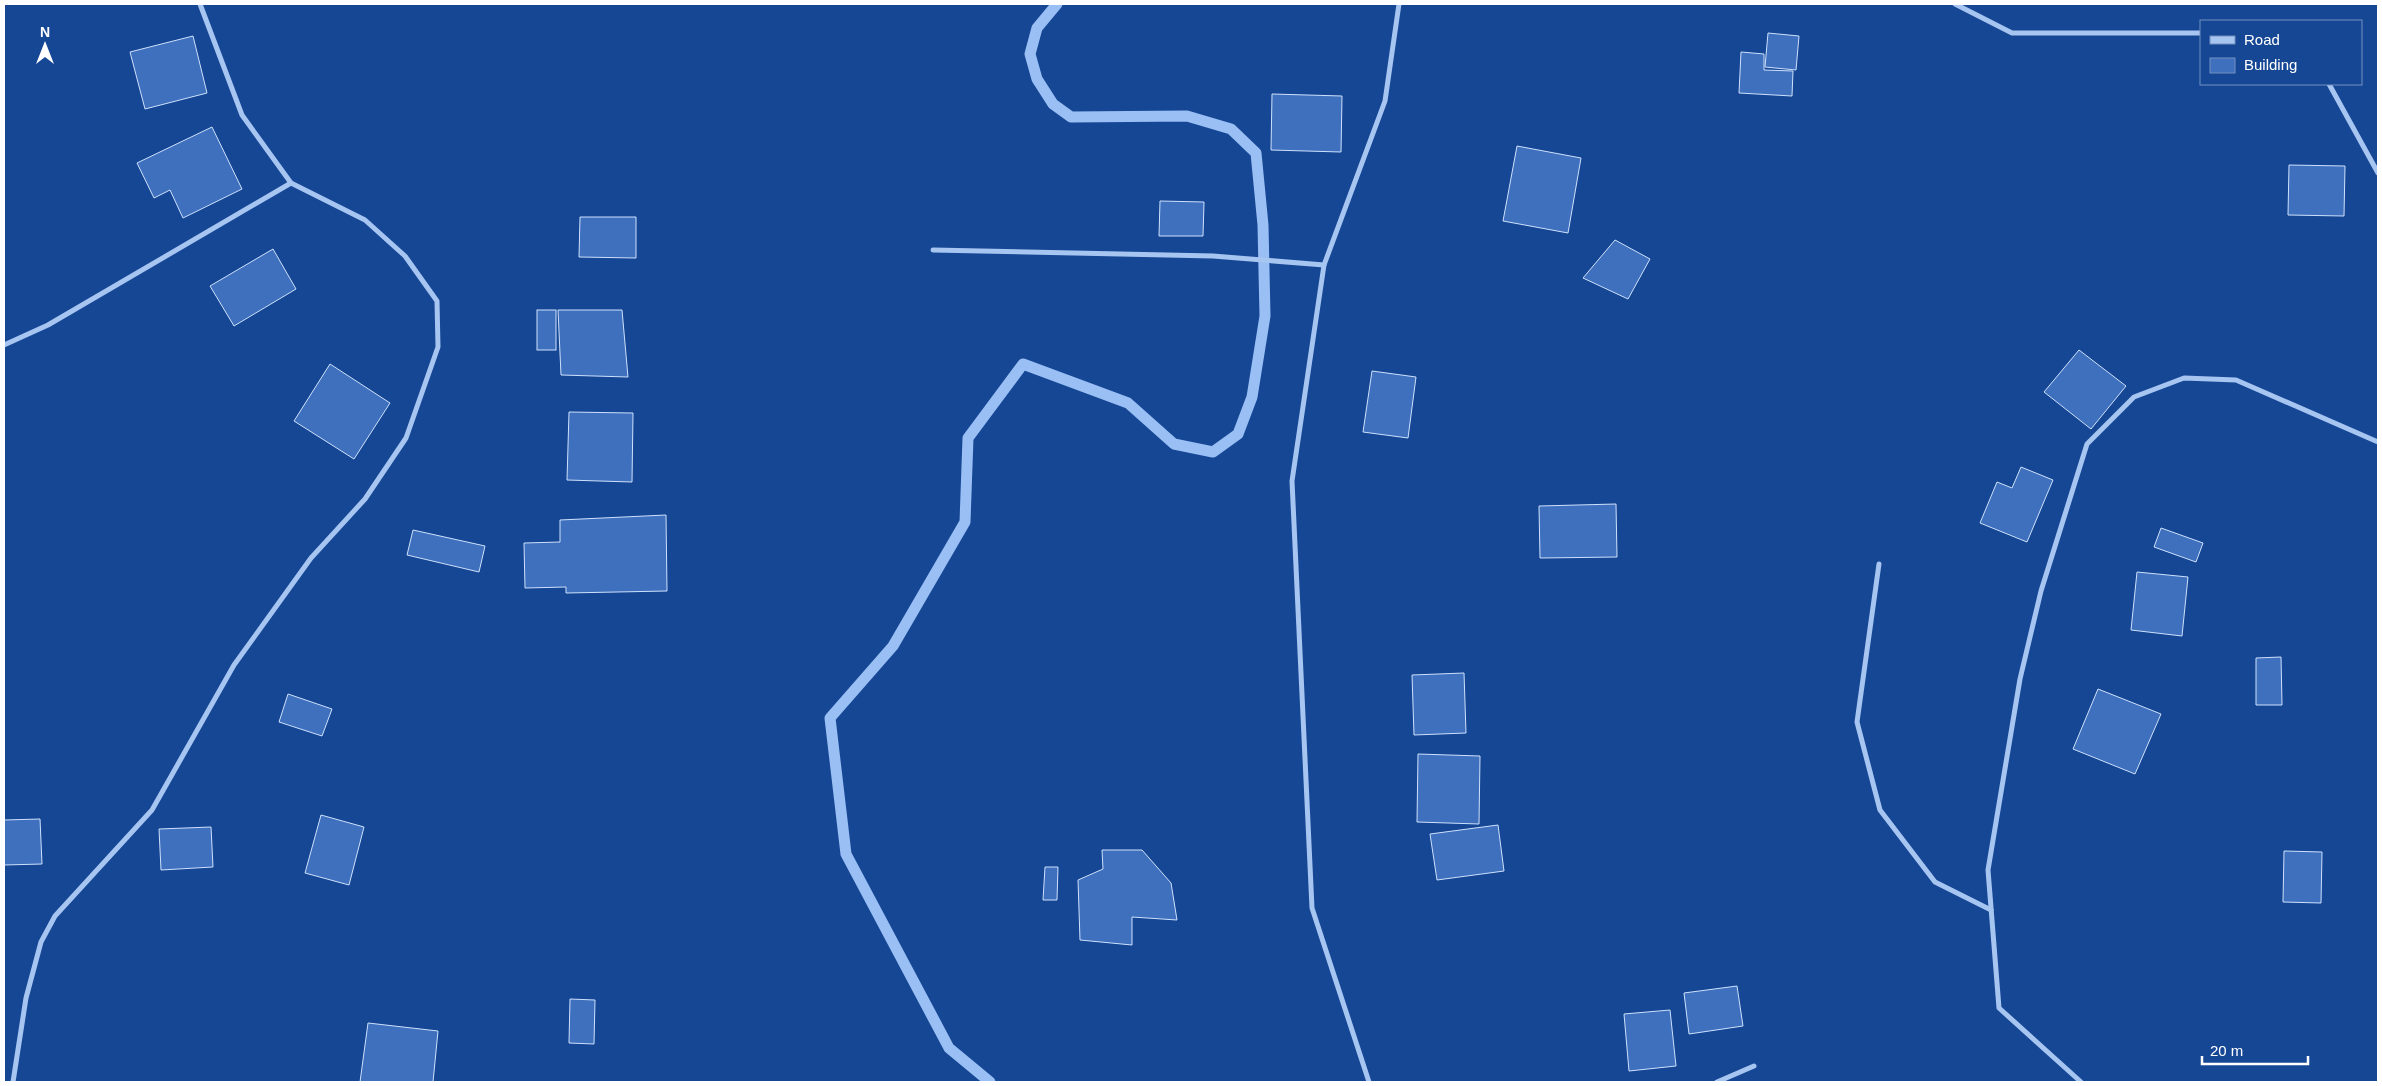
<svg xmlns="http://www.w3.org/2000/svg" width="2382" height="1086" font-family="Arial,sans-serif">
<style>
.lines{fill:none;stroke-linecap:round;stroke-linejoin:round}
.stream{stroke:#9abff4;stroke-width:11}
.building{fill:#3e70bd;stroke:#cee1fc}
.minor{stroke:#a7c5f1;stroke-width:5}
</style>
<rect width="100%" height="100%" fill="#164795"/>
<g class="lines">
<!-- stream -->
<path class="stream" d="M990,1082L949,1048L846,854L830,718L893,646L965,522L968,438L1023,364L1128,403L1174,444L1213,452L1238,434L1252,397L1265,316L1263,225L1256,153L1231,129L1187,116L1071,117L1053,104L1037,79L1030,54L1037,28L1057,4"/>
</g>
<!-- building -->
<g class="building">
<path d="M1768,33L1799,36L1796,70L1765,67Z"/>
<path d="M193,36L207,93L145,109L130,52Z"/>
<path d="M1741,52L1764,54V70L1793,71L1792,96L1739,93Z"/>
<path d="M1272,94L1342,96L1341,152L1271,150Z"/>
<path d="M212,127L242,189L183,218L170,190L154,198L137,163Z"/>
<path d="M1517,146L1581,158L1568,233L1503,221Z"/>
<path d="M2289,165L2345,166L2344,216L2288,215Z"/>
<path d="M1160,201L1204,202L1203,236H1159Z"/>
<path d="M580,217H636V258L579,257Z"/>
<path d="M1615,240L1650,259L1628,299L1583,278Z"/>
<path d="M273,249L296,289L234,326L210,286Z"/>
<rect x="537" y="310" width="19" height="40"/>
<path d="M558,310H622L628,377L561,375Z"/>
<path d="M2079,350L2126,386L2091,429L2044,392Z"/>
<path d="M330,364L390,403L354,459L294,421Z"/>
<path d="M1372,371L1416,377L1408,438L1363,432Z"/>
<path d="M569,412L633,413L632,482L567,480Z"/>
<path d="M2021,467L2053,480L2027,542L1980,523L1997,482L2012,488Z"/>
<path d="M1616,504L1617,557L1540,558L1539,506Z"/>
<path d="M666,515L667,591L566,593V587L525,588L524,543L560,542V520Z"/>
<path d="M2161,528L2203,543L2196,562L2154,547Z"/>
<path d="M413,530L485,546L479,572L407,555Z"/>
<path d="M2137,572L2188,577L2182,636L2131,630Z"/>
<path d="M2281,657L2282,705H2256V658Z"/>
<path d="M1464,673L1466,733L1414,735L1412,675Z"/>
<path d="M2098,689L2161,714L2135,774L2073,749Z"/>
<path d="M288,694L332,709L322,736L279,722Z"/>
<path d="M1418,754L1480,756L1479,824L1417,822Z"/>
<path d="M321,815L364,827L349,885L305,873Z"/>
<path d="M40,819L42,864L4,865V820Z"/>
<path d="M1498,825L1504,871L1437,880L1430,834Z"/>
<path d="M211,827L213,867L161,870L159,829Z"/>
<path d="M1102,850H1142L1171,883L1177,920L1132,917V945L1080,940L1078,880L1103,869Z"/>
<path d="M2284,851L2322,852L2321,903L2283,902Z"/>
<path d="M1045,867H1058L1057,900H1043Z"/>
<path d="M1737,986L1743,1026L1689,1034L1684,993Z"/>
<path d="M570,999L595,1000L594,1044L569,1043Z"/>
<path d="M1670,1010L1676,1066L1629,1071L1624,1014Z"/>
<path d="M368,1023L438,1031L433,1082H360Z"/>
</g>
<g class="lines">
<!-- minor -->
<g class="minor">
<path d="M1955,4L2012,33H2201"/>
<path d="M2329,84L2378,173"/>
<path d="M933,250L1213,256L1324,265"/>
<path d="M4,345L48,325L291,183"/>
<path d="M1879,564L1857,722L1880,810L1935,882L1991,910"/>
<path d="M13,1082L26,998L41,942L55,916L152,810L234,665L311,558L365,499L406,438L438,347L437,301L405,256L365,220L291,183L242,115L200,4"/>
<path d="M1369,1082L1312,908L1292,481L1324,265L1385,101L1399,4"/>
<path d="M1717,1082L1754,1066"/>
<path d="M2081,1082L1999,1008L1988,870L2020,679L2041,591L2087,444L2134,397L2184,378L2236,380L2378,442"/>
</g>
</g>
<!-- border -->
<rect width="2382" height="1086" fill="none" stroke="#ffffff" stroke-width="10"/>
<!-- legend -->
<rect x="2200" y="20" width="162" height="65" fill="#164795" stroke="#7391bf"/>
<rect x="2210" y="36" width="25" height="8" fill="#a7c5f1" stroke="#7391bf"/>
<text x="2244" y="45" font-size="15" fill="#ffffff">Road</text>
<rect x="2210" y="58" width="25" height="15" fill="#3e70bd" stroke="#7391bf"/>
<text x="2244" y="70" font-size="15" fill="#ffffff">Building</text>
<!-- north arrow -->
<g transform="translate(45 45)" stroke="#164795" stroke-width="4" paint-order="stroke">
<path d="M0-4L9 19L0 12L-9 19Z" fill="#ffffff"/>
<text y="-8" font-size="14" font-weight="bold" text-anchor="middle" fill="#ffffff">N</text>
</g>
<!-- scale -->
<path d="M2202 1056v8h106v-8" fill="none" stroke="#ffffff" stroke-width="2.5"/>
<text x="2210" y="1056" font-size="15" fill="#ffffff" stroke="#164795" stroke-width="4" paint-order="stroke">20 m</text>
</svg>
